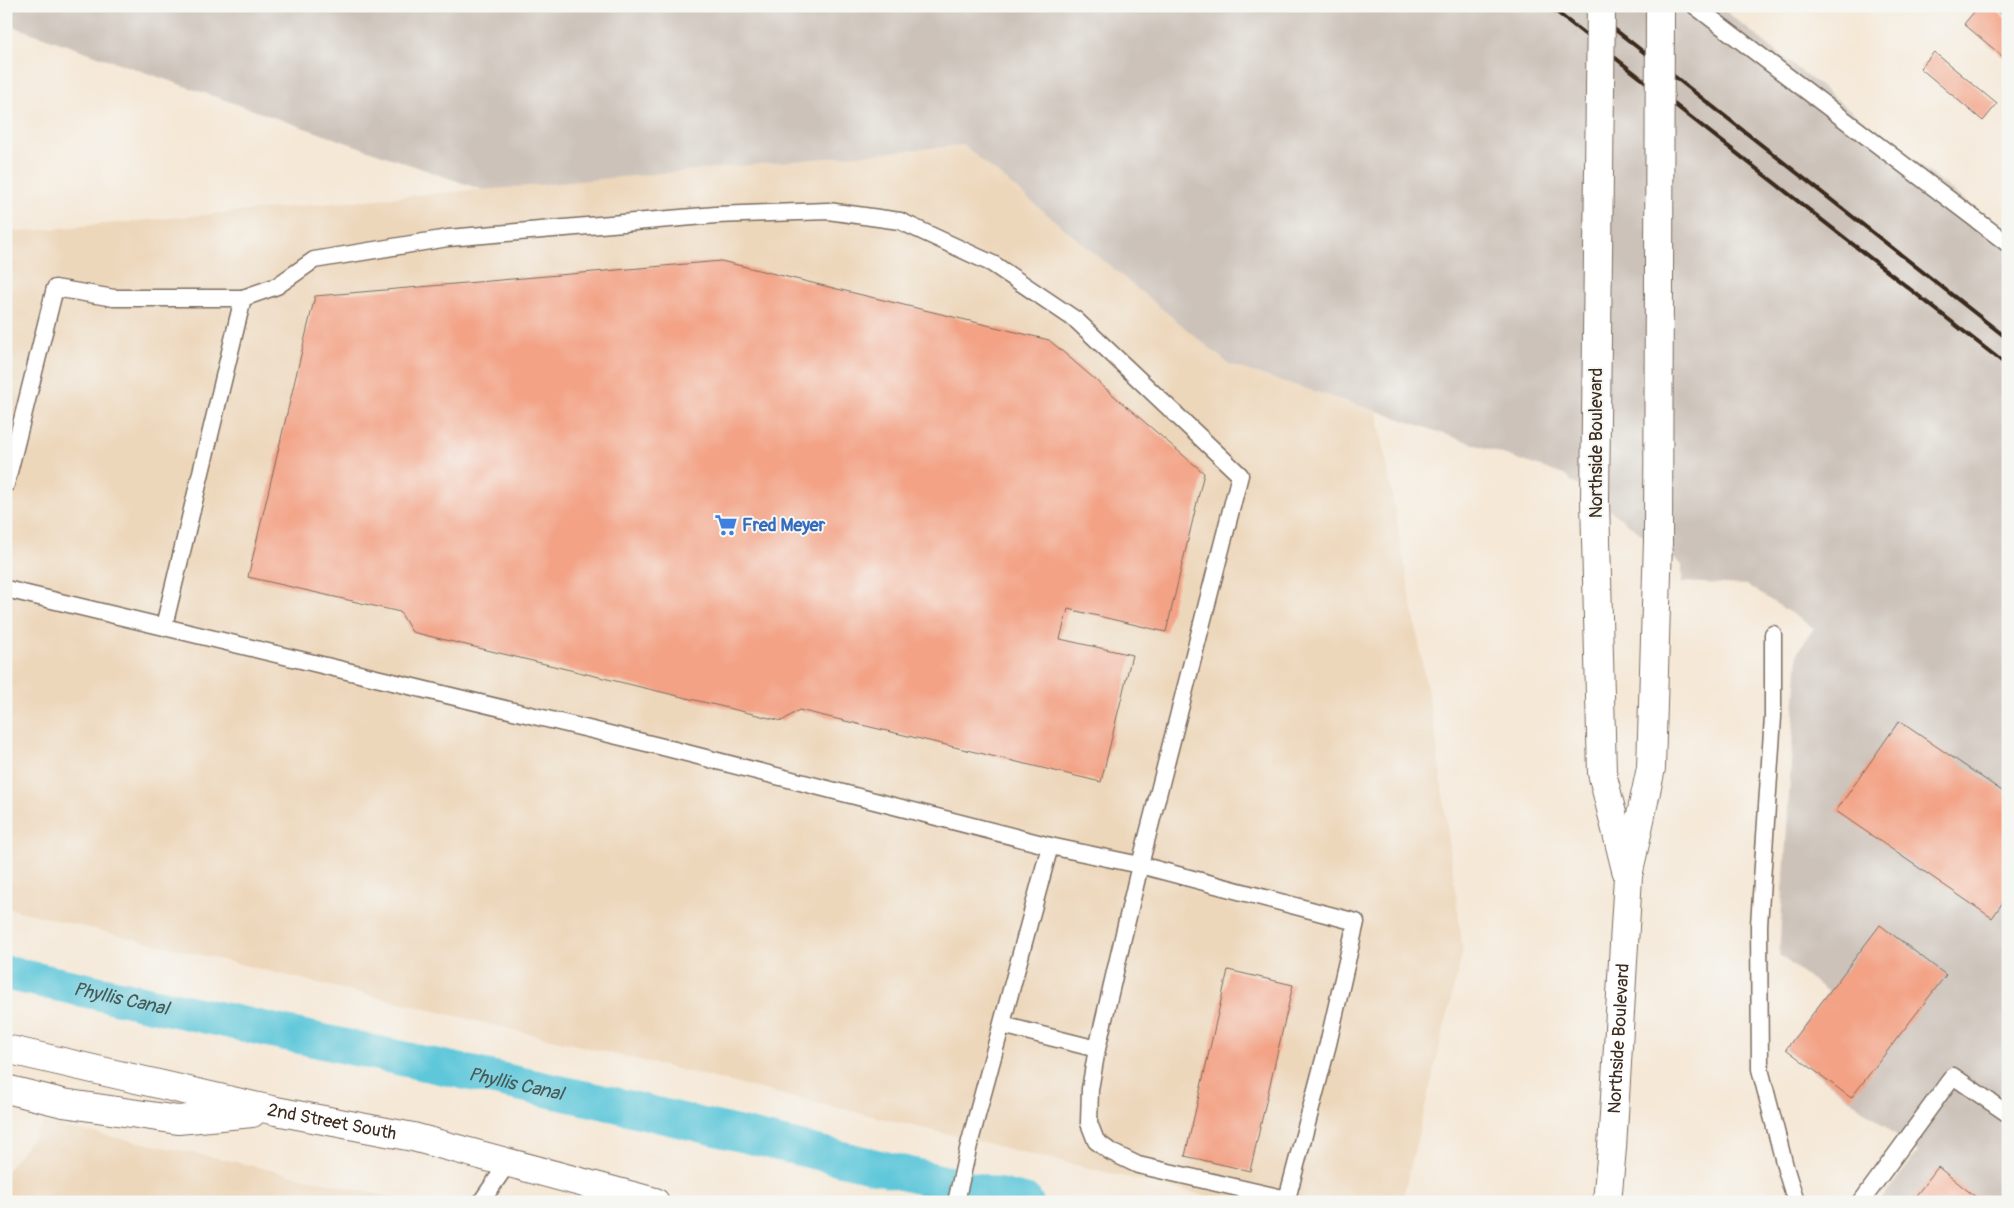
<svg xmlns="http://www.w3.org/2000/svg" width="2014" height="1208" font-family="Pangolin,sans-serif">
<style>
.built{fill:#edd7bb}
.industrial{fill:#ccc2b9}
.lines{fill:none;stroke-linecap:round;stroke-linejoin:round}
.canal{stroke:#5ec7da;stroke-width:35}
.building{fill:#f3a285}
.service-casing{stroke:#7c6c5f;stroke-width:19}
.primary-casing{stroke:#7c6c5f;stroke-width:30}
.service{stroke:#fff;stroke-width:16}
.primary{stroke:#fff;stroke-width:28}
.rail{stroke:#3b2a1e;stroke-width:4}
.primary-bridge-casing{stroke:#7c6c5f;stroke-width:30;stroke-linecap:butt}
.primary-bridge{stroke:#fff;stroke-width:28}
.labels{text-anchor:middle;stroke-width:4;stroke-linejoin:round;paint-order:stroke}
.street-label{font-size:18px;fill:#3b2a1e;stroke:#f6f6f2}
.shop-label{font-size:18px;font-weight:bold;fill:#366cbe;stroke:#f6f6f2;text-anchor:start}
.water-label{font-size:19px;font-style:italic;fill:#465956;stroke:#f6f6f2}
</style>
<rect width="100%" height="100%" fill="#f6f6f2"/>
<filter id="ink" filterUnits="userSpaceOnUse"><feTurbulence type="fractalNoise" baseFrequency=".02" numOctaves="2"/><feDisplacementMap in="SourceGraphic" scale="10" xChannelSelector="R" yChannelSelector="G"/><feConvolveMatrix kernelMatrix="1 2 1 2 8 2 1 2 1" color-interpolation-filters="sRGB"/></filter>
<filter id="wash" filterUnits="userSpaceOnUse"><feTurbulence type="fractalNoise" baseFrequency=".0096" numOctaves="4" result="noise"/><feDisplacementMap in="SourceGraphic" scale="20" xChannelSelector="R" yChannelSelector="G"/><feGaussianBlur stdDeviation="1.12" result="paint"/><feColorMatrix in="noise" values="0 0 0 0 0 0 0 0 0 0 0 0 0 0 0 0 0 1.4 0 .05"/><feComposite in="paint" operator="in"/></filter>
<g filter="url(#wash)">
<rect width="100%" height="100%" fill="#f5e8d7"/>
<!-- built -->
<g class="built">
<path d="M963,145L1230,365L1377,411L1435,733L1463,950L1402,1202H1230L6,908V227L18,232Z"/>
<path d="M44,1123L223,1159L411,1202H6V1172Z"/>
</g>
<!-- industrial -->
<path class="industrial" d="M6,6H1719L2008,235V1202H1879L1918,1152L1785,1049L1828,992L1779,955L1798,651L1814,628L1747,585L1682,582V565L1564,475L1377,411L1230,365L963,145L483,190L6,24Z"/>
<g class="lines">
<!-- canal -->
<path class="canal" id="s1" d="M6,973L608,1103L1026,1202"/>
</g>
<g id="blocks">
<!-- building -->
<g class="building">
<path d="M1979,6H1991L2008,20V61L1964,24Z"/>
<path d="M1934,52L1997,104L1983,121L1920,68Z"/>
<path d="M721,261L1049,340L1204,473L1166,632L1068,609L1060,639L1132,655L1101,782L799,710L782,721L412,632L400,612L248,577L315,296Z"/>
<path d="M1899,721L2008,795V895L1992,918L1836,811Z"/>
<path d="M1880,925L1946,975L1851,1098L1786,1049Z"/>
<path d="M1228,970L1293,985L1250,1171L1185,1156Z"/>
<path d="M1938,1167L1982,1202H1911Z"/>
</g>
</g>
</g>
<g filter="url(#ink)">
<use href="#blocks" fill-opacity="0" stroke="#7c6c5f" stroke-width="1"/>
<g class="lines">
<defs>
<g id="service">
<path d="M1695,6L2008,244"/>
<path d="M6,484L55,288L114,298H243"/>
<path d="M6,589L659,746L1050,846L969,1145L956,1202"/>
<path d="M164,626L243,298L277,286L314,260L448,238L716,215L828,211L900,221L993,264L1076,320L1240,475L1140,865L1050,846"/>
<path d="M1773,634V717L1759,925L1760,1069L1786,1170L1796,1202"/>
<path d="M1002,1025L1097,1049L1090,1089L1089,1123L1096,1141L1111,1152L1138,1165L1287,1199L1328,1044L1356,922L1140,865L1097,1049"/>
<path d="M481,1202L508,1163"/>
<path d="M1861,1202L1953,1076L2008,1114"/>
</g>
<g id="primary">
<path d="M1595,500L1602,773L1626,870"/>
<path id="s2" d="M6,1049L276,1111L413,1137L655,1202"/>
<path d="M6,1089L63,1103L178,1120L252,1113"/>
<path id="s3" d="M1607,1202L1612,1148L1628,876L1651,768L1658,541"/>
</g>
</defs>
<!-- service casing -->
<use href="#service" class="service-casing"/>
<!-- primary casing -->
<use href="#primary" class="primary-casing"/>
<!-- service -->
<use href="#service" class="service"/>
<!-- primary -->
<use href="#primary" class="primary"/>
<!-- rail -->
<g class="rail">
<path d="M1549,6L2008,366"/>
<path d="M1585,6L2008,339"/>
</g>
<defs>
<g id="primary-bridge">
<path d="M1595,500L1601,6"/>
<path d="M1658,541L1660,6"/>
</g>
</defs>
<!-- primary-bridge casing -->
<use href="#primary-bridge" class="primary-bridge-casing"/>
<!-- primary-bridge -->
<use href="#primary-bridge" class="primary-bridge"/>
</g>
</g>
<!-- icons -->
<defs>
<symbol id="supermarket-bare" viewBox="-9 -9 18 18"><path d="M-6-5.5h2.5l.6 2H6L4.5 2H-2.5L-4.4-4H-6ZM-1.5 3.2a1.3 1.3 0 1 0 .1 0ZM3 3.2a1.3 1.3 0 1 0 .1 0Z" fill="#3f7fe0" stroke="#f6f6f2" stroke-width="2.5" paint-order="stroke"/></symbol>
</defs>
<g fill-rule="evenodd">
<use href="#supermarket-bare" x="710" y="509" width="32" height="32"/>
</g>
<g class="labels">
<!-- street labels -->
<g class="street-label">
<text transform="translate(1596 443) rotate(-90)" y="6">Northside Boulevard</text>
<text dy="6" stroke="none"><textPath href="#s3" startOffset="164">Northside Boulevard</textPath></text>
<text dy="6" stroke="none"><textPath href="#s2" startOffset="334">2nd Street South</textPath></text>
</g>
<!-- shop labels -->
<g class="shop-label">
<text x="742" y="531">Fred Meyer</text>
</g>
<!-- water labels -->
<g class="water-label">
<text dy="7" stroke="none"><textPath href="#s1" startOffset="118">Phyllis Canal</textPath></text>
<text dy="7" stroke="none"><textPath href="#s1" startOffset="522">Phyllis Canal</textPath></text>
</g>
</g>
<!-- margin -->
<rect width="2014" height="1208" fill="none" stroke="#f6f6f2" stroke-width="25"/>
</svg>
